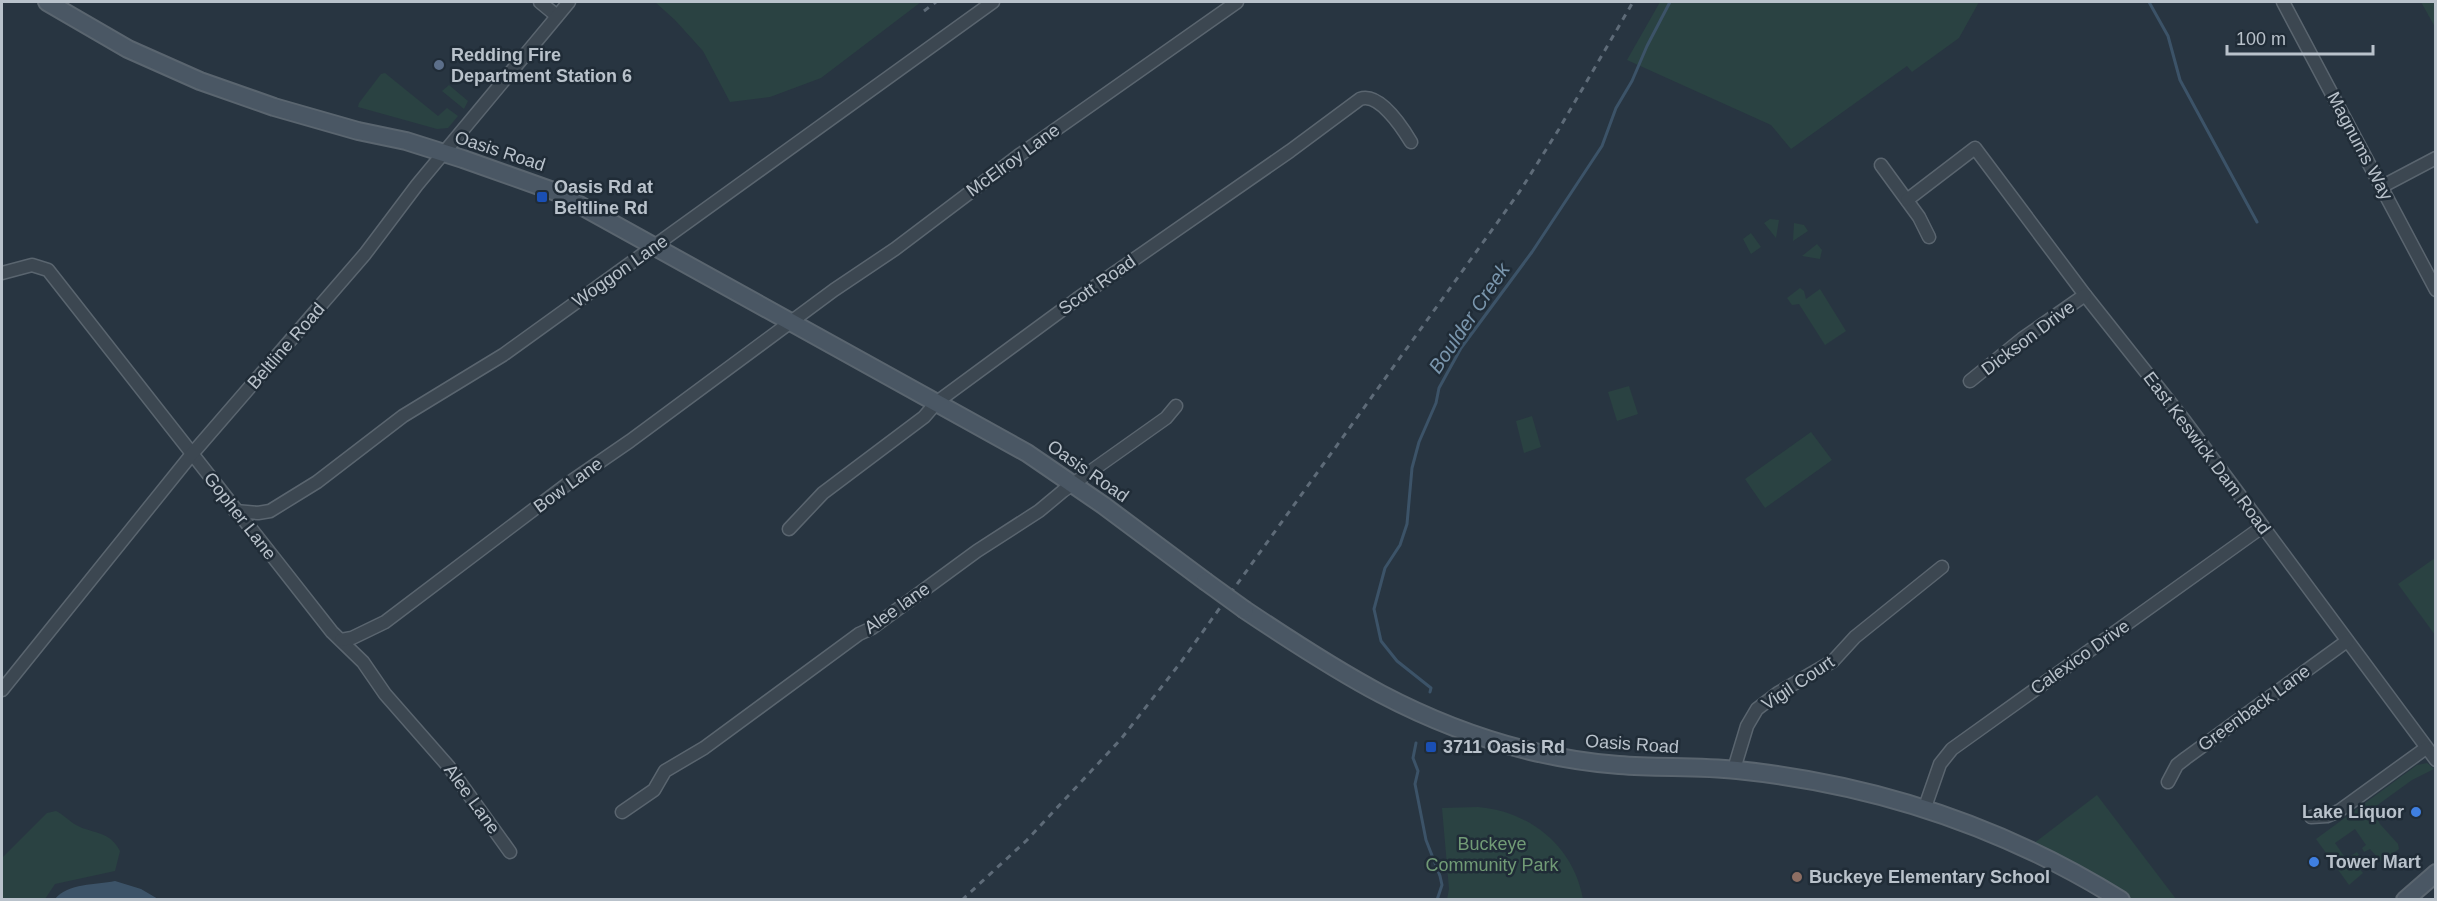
<svg xmlns="http://www.w3.org/2000/svg" width="2437" height="901" font-family="Arial,sans-serif">
<style>
.green{fill:#2a4242}
.water{fill:#3c5368}
.lines{fill:none;stroke-linecap:round;stroke-linejoin:round}
.stream{stroke:#3c5368;stroke-width:3}
.street-casing{stroke:#5a656f;stroke-width:15}
.secondary-casing{stroke:#5a656f;stroke-width:20}
.street{stroke:#3c4751;stroke-width:12}
.secondary{stroke:#4a5764;stroke-width:16}
.rail{stroke:#5e6b78;stroke-width:3;stroke-dasharray:6 6;stroke-linecap:butt}
.secondary-bridge-casing{stroke:#5a656f;stroke-width:20;stroke-linecap:butt}
.secondary-bridge{stroke:#4a5764;stroke-width:16}
.service-dot{fill:#5c6f8a;stroke:#202c37;stroke-width:2}
.transit-dot{fill:#1a4fb4;stroke:#202c37;stroke-width:2}
.shop-dot{fill:#3f7fe0;stroke:#202c37;stroke-width:2}
.education-dot{fill:#8d6e63;stroke:#202c37;stroke-width:2}
.labels{text-anchor:middle;stroke-width:5;stroke-linejoin:round;paint-order:stroke}
.poi-label{font-size:18px;font-weight:bold;fill:#b9c2cb;stroke:#202c37;text-anchor:start}
.street-label{font-size:18px;fill:#b9c2cb;stroke:#202c37}
.park-label{font-size:18px;fill:#719b76;stroke:#202c37}
.water-label{font-size:20px;font-style:italic;fill:#7a96ad;stroke:#202c37}
</style>
<rect width="100%" height="100%" fill="#283541"/>
<!-- green -->
<g class="green">
<path d="M655,2H921L821,78L770,97L730,102L703,51L675,20Z"/>
<path d="M1660,2H1979L1959,38L1912,72L1907,66L1791,149L1771,125L1627,60Z"/>
<path d="M2421,2H2435V27Z"/>
<path d="M385,73L438,116L447,108L458,116L448,128L437,129L358,107L359,103L381,74Z"/>
<path d="M449,85L468,101L464,109L442,91Z"/>
<path d="M1770,219L1779,220L1776,238L1764,223Z"/>
<path d="M1794,223L1804,225L1808,231L1793,241Z"/>
<path d="M1751,233L1761,247L1751,254L1743,239Z"/>
<path d="M1817,244L1822,250L1820,259L1802,256Z"/>
<path d="M1800,288L1804,291L1806,299L1820,289L1846,331L1825,345L1799,304L1792,305L1787,298Z"/>
<path d="M1629,386L1638,414L1617,421L1608,392Z"/>
<path d="M1532,416L1541,447L1524,453L1516,421Z"/>
<path d="M1811,432L1832,460L1765,508L1745,479Z"/>
<path d="M2435,558V635L2398,584Z"/>
<path d="M2427,763L2434,769L2412,780L2372,809L2380,824L2398,844L2399,849L2381,861L2370,849L2364,852L2362,848L2366,845L2355,829L2335,843L2346,859L2357,852L2359,855L2352,860L2363,873L2349,885L2316,839L2417,765Z"/>
<path d="M2097,795L2176,899H2132L2097,878L2033,844Z"/>
<path d="M1478,807C1530,811 1574,847 1583,899H1447L1449,889L1442,808Z"/>
<path d="M56,811C64,815 69,821 76,825C95,835 109,830 120,851L115,871L55,884L45,899H2V855L3,857L47,813Z"/>
</g>
<!-- water -->
<path class="water" d="M115,881L141,889L158,899H55C68,883 96,885 115,881Z"/>
<g class="lines">
<!-- stream -->
<g class="stream">
<path d="M2149,2L2168,36L2180,80L2257,222"/>
<path d="M1430,692L1431,688L1397,661L1381,641L1374,609L1385,568L1400,545L1407,524L1412,468L1419,442L1436,403L1439,388L1461,348L1532,252L1602,146L1616,108L1632,81L1647,46L1670,2"/>
<path d="M1416,743L1413,758L1418,771L1415,784L1426,840L1440,876L1442,885L1437,900"/>
</g>
<defs>
<g id="street">
<path d="M540,2L557,16"/>
<path d="M2283,2L2436,290"/>
<path d="M1881,165L1919,217L1929,237"/>
<path d="M2381,187L2436,158"/>
<path d="M1907,200L1975,148L2085,295L2184,420L2436,760"/>
<path d="M2,273L32,265L48,270L332,632L363,662L385,694L449,767L510,852"/>
<path d="M1970,381L2022,339L2085,295"/>
<path d="M235,511L258,513L270,511L317,482L403,416L503,355L993,2"/>
<path d="M789,529L823,493L924,417L937,402L1077,299L1290,151L1360,99C1379,92 1402,127 1411,142"/>
<path d="M341,640L352,638L385,622L566,485L630,441L834,290L895,249L1018,156L1237,2"/>
<path d="M2,690L192,454L365,254L417,185L569,2"/>
<path d="M1734,769L1747,726L1757,709L1778,693L1833,661L1855,637L1942,567"/>
<path d="M2168,782L2177,765L2186,758L2347,641"/>
<path d="M1925,807L1940,764L1952,749L2262,527"/>
<path d="M622,812L654,790L665,771L704,748L859,634L872,628L977,551L1039,511L1063,491L1166,418L1176,406"/>
<path d="M2311,817L2327,816L2339,811L2426,748"/>
</g>
<g id="secondary">
<path d="M47,2L128,49L200,81L274,107L358,131L406,141L463,159L556,192L1027,453L1103,505L1205,581"/>
<path d="M1245,610C1339,673 1419,724 1530,751C1560,758 1589,763 1619,765C1658,768 1697,766 1737,770C1874,784 2004,827 2121,900"/>
<path d="M2405,900L2436,873"/>
</g>
</defs>
<!-- street casing -->
<use href="#street" class="street-casing"/>
<!-- secondary casing -->
<use href="#secondary" class="secondary-casing"/>
<!-- street -->
<use href="#street" class="street"/>
<!-- secondary -->
<use href="#secondary" class="secondary"/>
<!-- rail -->
<g class="rail">
<path d="M924,11L936,2"/>
<path d="M962,900L1027,840L1121,739L1181,662L1520,191L1559,129L1633,2"/>
</g>
<defs>
<path id="secondary-bridge" d="M1205,581L1245,610"/>
</defs>
<!-- secondary-bridge casing -->
<use href="#secondary-bridge" class="secondary-bridge-casing"/>
<!-- secondary-bridge -->
<use href="#secondary-bridge" class="secondary-bridge"/>
</g>
<!-- markers -->
<circle class="service-dot" cx="439" cy="65" r="6"/>
<g class="transit-dot">
<rect x="536" y="191" width="12" height="12" rx="3"/>
<rect x="1425" y="741" width="12" height="12" rx="3"/>
</g>
<g class="shop-dot">
<circle cx="2416" cy="812" r="6"/>
<circle cx="2314" cy="862" r="6"/>
</g>
<circle class="education-dot" cx="1797" cy="877" r="6"/>
<g class="labels">
<!-- poi labels -->
<g class="poi-label">
<text x="451" y="61">Redding Fire<tspan x="451" dy="21">Department Station 6</tspan></text>
<text x="554" y="193">Oasis Rd at<tspan x="554" dy="21">Beltline Rd</tspan></text>
<text x="1443" y="753">3711 Oasis Rd</text>
<text x="2404" y="818" text-anchor="end">Lake Liquor</text>
<text x="2326" y="868">Tower Mart</text>
<text x="1809" y="883">Buckeye Elementary School</text>
</g>
<!-- street labels -->
<g class="street-label">
<text transform="translate(2360 146) rotate(62)" y="6">Magnums Way</text>
<text transform="translate(500 151) rotate(18)" y="6">Oasis Road</text>
<text transform="translate(1013 160) rotate(-36)" y="6">McElroy Lane</text>
<text transform="translate(620 271) rotate(-35)" y="6">Woggon Lane</text>
<text transform="translate(1097 285) rotate(-35)" y="6">Scott Road</text>
<text transform="translate(2028 338) rotate(-37)" y="6">Dickson Drive</text>
<text transform="translate(286 346) rotate(-49)" y="6">Beltline Road</text>
<text transform="translate(2207 453) rotate(53)" y="6">East Keswick Dam Road</text>
<text transform="translate(1088 471) rotate(35)" y="6">Oasis Road</text>
<text transform="translate(568 485) rotate(-36)" y="6">Bow Lane</text>
<text transform="translate(240 516) rotate(52)" y="6">Gopher Lane</text>
<text transform="translate(897 608) rotate(-35)" y="6">Alee lane</text>
<text transform="translate(2080 657) rotate(-35)" y="6">Calexico Drive</text>
<text transform="translate(1798 683) rotate(-34)" y="6">Vigil Court</text>
<text transform="translate(2254 708) rotate(-36)" y="6">Greenback Lane</text>
<text transform="translate(1632 744) rotate(4)" y="6">Oasis Road</text>
<text transform="translate(472 799) rotate(54)" y="6">Alee Lane</text>
</g>
<!-- park labels -->
<g class="park-label">
<text x="1492" y="850">Buckeye<tspan x="1492" dy="21">Community Park</tspan></text>
</g>
<!-- water labels -->
<g class="water-label">
<text transform="translate(1469 318) rotate(-56)" y="7">Boulder Creek</text>
</g>
</g>
<!-- border -->
<rect width="2437" height="901" fill="none" stroke="#b9c2cb" stroke-width="6"/>
<!-- scale -->
<path d="M2227 45v9h146v-9" fill="none" stroke="#b9c2cb" stroke-width="3"/>
<text x="2236" y="45" font-size="18" fill="#b9c2cb" stroke="#202c37" stroke-width="4.5" paint-order="stroke">100 m</text>
</svg>
